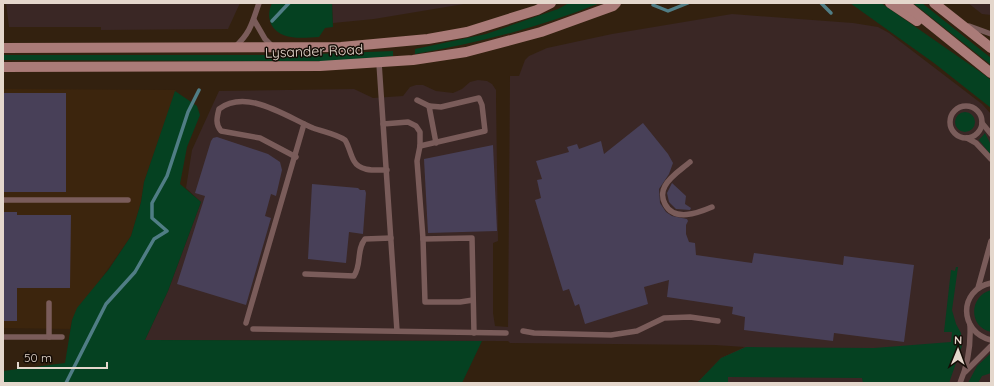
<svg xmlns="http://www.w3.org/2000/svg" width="994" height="386" font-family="Quicksand,sans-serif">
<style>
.commercial{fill:#3a2725}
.built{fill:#3c250d}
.green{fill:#054121}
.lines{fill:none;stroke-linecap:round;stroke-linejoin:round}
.stream{stroke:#507d85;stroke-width:3.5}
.building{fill:#484058}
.lane{stroke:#7a5c5a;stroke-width:5.5}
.secondary{stroke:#aa7b78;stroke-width:10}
.labels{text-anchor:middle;stroke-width:3;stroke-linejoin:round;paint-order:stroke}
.street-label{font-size:14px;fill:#e4d7cc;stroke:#150c06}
</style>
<rect width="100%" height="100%" fill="#33210f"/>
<!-- commercial -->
<g class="commercial">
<path d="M6,3H240L228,29L101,30V27H9Z"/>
<path d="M332,3H470L374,19L333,23Z"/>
<path d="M968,3H991V15L982,14Z"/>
<path d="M732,14L853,23L878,27L889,33L982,104L991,114V383H697L721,358L745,347L715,345L510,343L508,341L145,340L168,291L201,202L186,188L192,150L219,91L354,89L373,98L403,96L410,87L416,85H423L436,91L453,93L462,89L470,82L478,80L487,81L492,84L496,90V98L498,241L493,243V313L495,326L508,327L510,76H519L525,60L529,56L547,48L612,34Z"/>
</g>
<!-- built -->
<path class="built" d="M3,89L176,90L144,182L141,202L131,236L72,320L70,329L3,328Z"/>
<!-- green -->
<g class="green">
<path d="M272,3H332L333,27L325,28L319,37C302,38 280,41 271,24C268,16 269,10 272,3Z"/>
<path d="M569,3H600C540,27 479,43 415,54V49L486,34L558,9Z"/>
<path d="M850,3H881L979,71L991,80V108L934,63Z"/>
<path d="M913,3H922L991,58V65Z"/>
<path d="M393,51V56L332,61H290L3,60V55H293Z"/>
<path d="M175,91L197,106L200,115L187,147L180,184L201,202L168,291L145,340L482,341L462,383H3V371L65,363L72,320L77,308L109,269L131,236L141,202L144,182Z"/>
<circle cx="965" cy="122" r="10"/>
<path d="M985,133L991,145V155L979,140Z"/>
<path d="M956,267H958L952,310L956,324L961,333L962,346L949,383H863L862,378L728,377V383H697L721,358L746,347L874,348L951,342L952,332H944L951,270L955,271Z"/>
<path d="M991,290V332C968,327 969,296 991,290Z"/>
<path d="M991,353V373L982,376L978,383H968L977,366Z"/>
</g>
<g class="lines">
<!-- stream -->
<g class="stream">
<path d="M821,3L831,13"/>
<path d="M653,5L668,11L688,3"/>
<path d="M272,21L289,3"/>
<path d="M66,383L106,304L135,272L154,239L167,231L152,218V203L167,176L188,112L199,90"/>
</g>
</g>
<!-- building -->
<g class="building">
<rect x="3" y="93" width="63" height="99"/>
<path d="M643,123L668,154L673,163L669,174L659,189L660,203L666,212L672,216L687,219L688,221L686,225V234L689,242L695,243L696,255L752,263L754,253L843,265L844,256L914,265L904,342L834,333L833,341L744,330L745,317L732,314L733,307L667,297L669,280L644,287L648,304L585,324L579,304L575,306L569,289L563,291L535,200L541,198L537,180L542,179L536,161L569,152L567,147L577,144L579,149L601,141L604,154Z"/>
<path d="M217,137L268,154L280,162L282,170L276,196L271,194L265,216L271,218L246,305L177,284L205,196L195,193L211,141L213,138Z"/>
<path d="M493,145L497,231L428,233L424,159Z"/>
<path d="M672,183L686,196L685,204L691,208L690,210L676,209L669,202L667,193Z"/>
<path d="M312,184L358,188L360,190H365L366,193L363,234L349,232L346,263L308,259Z"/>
<path d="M3,212H17V215H71L70,288H17V321H3Z"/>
</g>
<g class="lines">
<!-- lane -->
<g class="lane">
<path d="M254,20L265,39L274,48"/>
<path d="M969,26L991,34"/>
<path d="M235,47C251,32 252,23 259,3"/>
<path d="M379,63L397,331"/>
<path d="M417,100L429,106"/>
<circle cx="966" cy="122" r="16"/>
<path d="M982,123L991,134"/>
<path d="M383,124L408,122L416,126L420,132V146L417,161L423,239L425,302H460L473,300"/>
<path d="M967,138L976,143L991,159"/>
<path d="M420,146L485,131L482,105L479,98L441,107L429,106L436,143"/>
<path d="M296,157L260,138L221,131C215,124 217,117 219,109C247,88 287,117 313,128C324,132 336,134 345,140C349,146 350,154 354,161C360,172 376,170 387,170"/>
<path d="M690,162C682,169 670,176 665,186C662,191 662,198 665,204C674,222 698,213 712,207"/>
<path d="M3,200H128"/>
<path d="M423,239L472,238L474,333"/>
<path d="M305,274L354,276C362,264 356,250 365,239L391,238"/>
<path d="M991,283C958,290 959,332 991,340"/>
<path d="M978,288L991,241"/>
<path d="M246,323L304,124"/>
<path d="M253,329L506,333"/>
<path d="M523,331L534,333L611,335L637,331L664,318L690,317L718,321"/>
<path d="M3,337H62"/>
<path d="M49,337V303"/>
<path d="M965,372L991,346"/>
<path d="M960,383C968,364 971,346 970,325"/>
</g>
<!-- secondary -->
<g class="secondary">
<path d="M890,3L917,21"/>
<path d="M904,3L991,73"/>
<path d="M934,3L991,48"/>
<path d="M3,48L341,47L428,39L467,32L537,10L551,3"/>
<path d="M3,67L320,66L413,60L466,52L541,32L613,6L616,3"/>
</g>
</g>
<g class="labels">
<!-- street labels -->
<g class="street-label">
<text transform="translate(314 51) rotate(-2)" y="5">Lysander Road</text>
</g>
</g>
<!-- border -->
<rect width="994" height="386" fill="none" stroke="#e4d7cc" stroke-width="8"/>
<!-- north arrow -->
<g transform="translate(958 350) rotate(1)" stroke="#150c06" stroke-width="3" paint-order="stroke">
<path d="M0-3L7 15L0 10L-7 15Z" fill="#e4d7cc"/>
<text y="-6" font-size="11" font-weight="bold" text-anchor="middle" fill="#e4d7cc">N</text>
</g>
<!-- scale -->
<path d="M18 362v6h89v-6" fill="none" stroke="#e4d7cc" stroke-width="2"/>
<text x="24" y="362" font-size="12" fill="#e4d7cc" stroke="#150c06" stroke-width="3" paint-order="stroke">50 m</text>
</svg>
